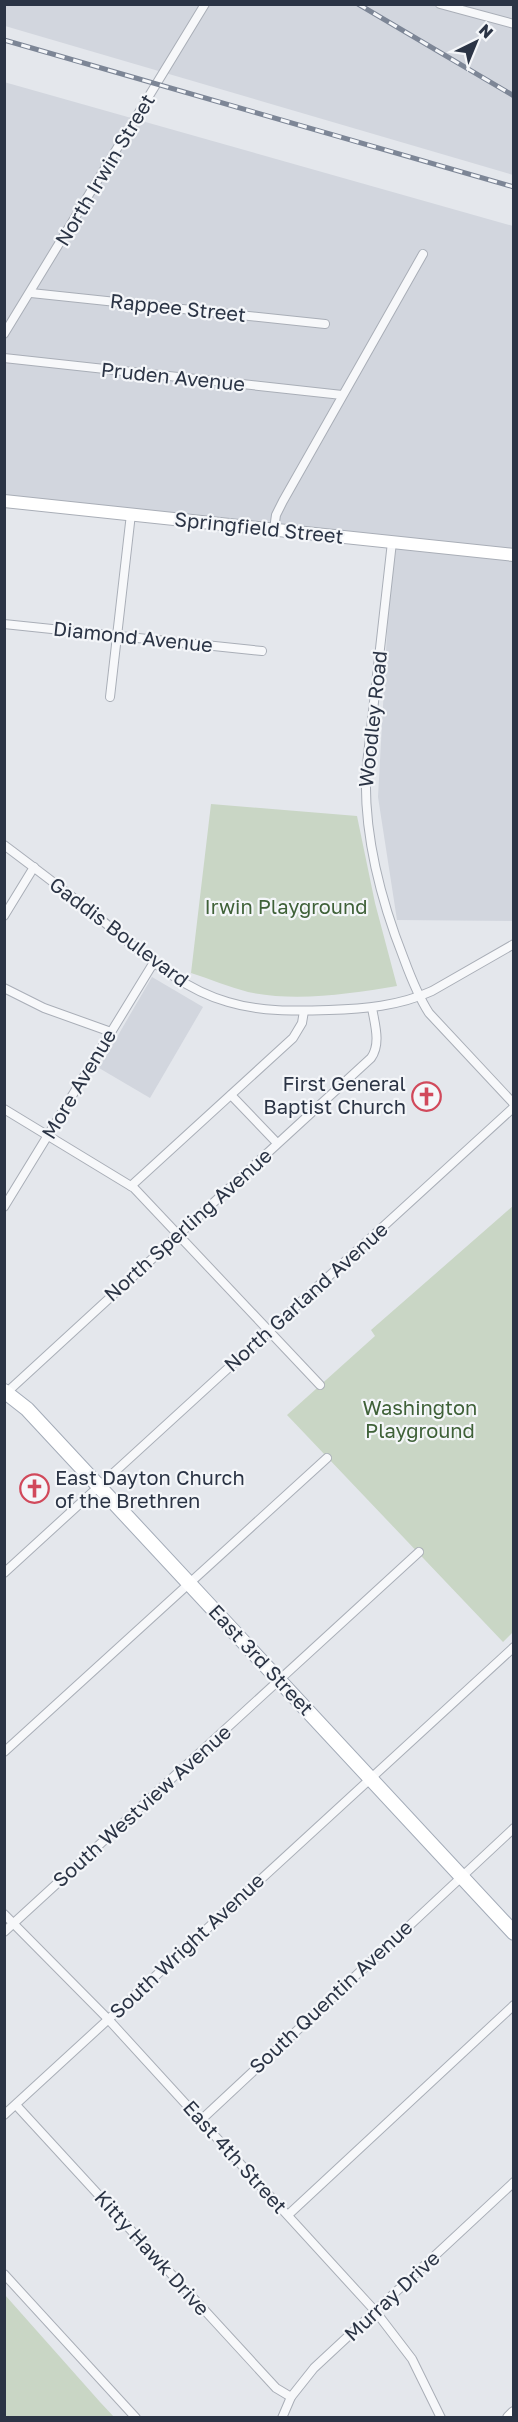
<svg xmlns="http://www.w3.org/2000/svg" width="518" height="2422" font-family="'Golos Text',sans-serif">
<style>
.built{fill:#d2d6de}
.green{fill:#c9d6c5}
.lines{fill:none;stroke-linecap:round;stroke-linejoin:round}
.street-casing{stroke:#a9aeb7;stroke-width:10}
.secondary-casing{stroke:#a9aeb7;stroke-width:14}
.primary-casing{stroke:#a3abb8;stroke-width:16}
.street{stroke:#f7f8fa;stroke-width:8}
.secondary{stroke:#fff;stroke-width:12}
.primary{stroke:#fff;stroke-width:14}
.rail-casing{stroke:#7d8696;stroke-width:5}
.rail{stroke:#f4f6f9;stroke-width:3;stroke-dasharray:9;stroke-linecap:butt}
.labels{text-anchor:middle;stroke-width:4.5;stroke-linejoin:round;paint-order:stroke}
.street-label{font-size:20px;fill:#2b3445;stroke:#f4f6f9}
.park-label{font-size:20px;fill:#3f6138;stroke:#f4f6f9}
.poi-label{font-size:20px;fill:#2b3445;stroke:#f4f6f9;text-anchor:end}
</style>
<rect width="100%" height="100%" fill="#e4e7ec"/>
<!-- built -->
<g class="built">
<path d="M4,5H513V175L5,26Z"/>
<path d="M4,82L513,226V921L397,920L378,797L392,542L5,497Z"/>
<path d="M152,977L203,1007L150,1098L99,1068Z"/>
</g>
<!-- green -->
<g class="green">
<path d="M211,804L357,816L375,903L397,986C349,994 296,1002 248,992C229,987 210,979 191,973Z"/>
<path d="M513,1206V1632L503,1642L287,1415L375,1336L371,1330Z"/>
<path d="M5,2295L100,2402L114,2417H5Z"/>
</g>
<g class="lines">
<defs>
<g id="street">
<path d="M440,4L514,24"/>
<path d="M31,293L325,324"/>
<path d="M4,334L205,4"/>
<path d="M4,358L342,395"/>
<path d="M274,529L276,515L283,501L423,254"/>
<path d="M392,542L366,773C364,836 381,901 404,959C411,978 418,996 429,1013L514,1104"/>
<path d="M4,624L262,651"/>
<path d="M110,697L131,514"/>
<path d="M4,845C36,869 68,893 99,918C139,950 178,988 228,1002C261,1012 295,1011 329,1010C364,1009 399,1006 432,991L514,944"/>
<path d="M4,916L34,867"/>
<path d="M4,988L44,1008L111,1032"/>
<path d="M231,1095L277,1143"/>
<path d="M4,1109L134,1188L320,1385"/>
<path d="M131,1186L293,1038L302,1023L304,1011"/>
<path d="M4,1207L154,962"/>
<path d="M5,1394L371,1058C381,1044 375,1025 372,1008"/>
<path d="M4,1573L514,1107"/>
<path d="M4,1752L327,1458"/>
<path d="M4,1914L108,2019L376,2312L412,2359L441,2418"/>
<path d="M4,1932L419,1552"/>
<path d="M16,2105L276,2388L291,2397"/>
<path d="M4,2115L514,1647"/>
<path d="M201,2120L514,1828"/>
<path d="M288,2215L514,2005"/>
<path d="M4,2274L136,2418"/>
<path d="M282,2418L291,2397L314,2368L514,2182"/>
</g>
<g id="secondary">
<path d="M4,501L514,555"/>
<path d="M509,2418L514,2413"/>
</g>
<path id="primary" d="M4,1391L27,1409L514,1933"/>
</defs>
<!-- street casing -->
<use href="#street" class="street-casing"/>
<!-- secondary casing -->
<use href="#secondary" class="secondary-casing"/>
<!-- primary casing -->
<use href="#primary" class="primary-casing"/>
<!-- street -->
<use href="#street" class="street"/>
<!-- secondary -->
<use href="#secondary" class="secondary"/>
<!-- primary -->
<use href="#primary" class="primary"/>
<defs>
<g id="rail">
<path d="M358,4L514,96"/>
<path d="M4,40L514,187"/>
</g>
</defs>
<!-- rail casing -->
<use href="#rail" class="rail-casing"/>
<!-- rail -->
<use href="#rail" class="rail"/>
</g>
<!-- icons -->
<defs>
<symbol id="church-ring" viewBox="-11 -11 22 22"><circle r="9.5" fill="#f4f6f9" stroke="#d1495b" stroke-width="1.5"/><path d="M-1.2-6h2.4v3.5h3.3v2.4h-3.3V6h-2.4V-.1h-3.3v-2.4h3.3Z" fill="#d1495b"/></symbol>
</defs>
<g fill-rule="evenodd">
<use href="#church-ring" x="410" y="1080" width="33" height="33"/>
<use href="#church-ring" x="18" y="1472" width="33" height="33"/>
</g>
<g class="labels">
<!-- street labels -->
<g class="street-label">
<text transform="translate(105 170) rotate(-59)" y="7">North Irwin Street</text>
<text transform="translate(178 308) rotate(6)" y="7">Rappee Street</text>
<text transform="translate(173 377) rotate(6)" y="7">Pruden Avenue</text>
<text transform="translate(259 528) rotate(6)" y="7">Springfield Street</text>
<text transform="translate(133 637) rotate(6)" y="7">Diamond Avenue</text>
<text transform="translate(373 719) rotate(-84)" y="7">Woodley Road</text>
<text transform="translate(119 932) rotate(37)" y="7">Gaddis Boulevard</text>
<text transform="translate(79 1084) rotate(-59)" y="7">More Avenue</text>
<text transform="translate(188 1225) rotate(-42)" y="7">North Sperling Avenue</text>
<text transform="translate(306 1297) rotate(-42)" y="7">North Garland Avenue</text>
<text transform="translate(261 1660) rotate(47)" y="7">East 3rd Street</text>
<text transform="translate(142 1806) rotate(-42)" y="7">South Westview Avenue</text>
<text transform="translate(187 1946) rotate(-43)" y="7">South Wright Avenue</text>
<text transform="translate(331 1997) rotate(-43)" y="7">South Quentin Avenue</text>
<text transform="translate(235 2157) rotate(48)" y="7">East 4th Street</text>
<text transform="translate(152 2253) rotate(48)" y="7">Kitty Hawk Drive</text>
<text transform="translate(392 2296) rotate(-43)" y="7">Murray Drive</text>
</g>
<!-- park labels -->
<g class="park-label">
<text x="286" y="914">Irwin Playground</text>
<text x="420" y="1415">Washington<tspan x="420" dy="23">Playground</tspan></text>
</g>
<!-- poi labels -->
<g class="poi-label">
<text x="406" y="1091">First General<tspan x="406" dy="23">Baptist Church</tspan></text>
<text x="55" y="1485" text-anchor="start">East Dayton Church<tspan x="55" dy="23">of the Brethren</tspan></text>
</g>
</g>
<!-- border -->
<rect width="518" height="2422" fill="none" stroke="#2b3445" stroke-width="12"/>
<!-- north arrow -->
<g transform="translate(476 42) rotate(43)" stroke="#f4f6f9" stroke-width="4.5" paint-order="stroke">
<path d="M0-4.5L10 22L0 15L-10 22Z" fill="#2b3445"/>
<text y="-9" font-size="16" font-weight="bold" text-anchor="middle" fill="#2b3445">N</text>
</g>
</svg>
